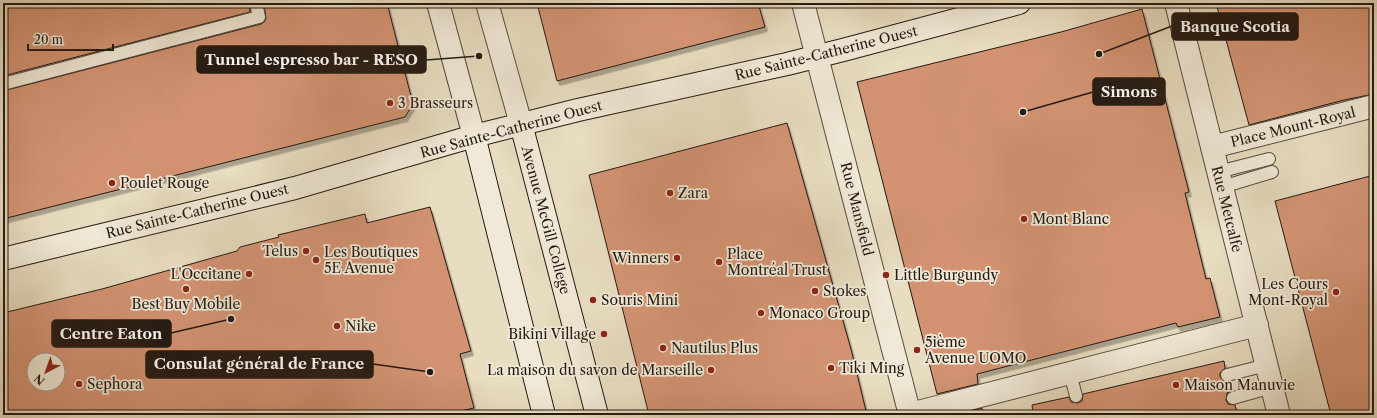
<svg xmlns="http://www.w3.org/2000/svg" width="1377" height="418" font-family="'Libre Caslon Text',serif">
<style>
.building{fill:#d39373;stroke:#241a13;fill-rule:evenodd;filter:url(#shadow)}
.lines{fill:none;stroke-linecap:round;stroke-linejoin:round}
.lane-casing{stroke:#554b3e;stroke-width:14}
.street-casing{stroke:#554b3e;stroke-width:24}
.secondary-casing{stroke:#241a13;stroke-width:24}
.lane{stroke:#f0e9d7;stroke-width:12}
.street{stroke:#f0e9d7;stroke-width:22}
.secondary{stroke:#f0e9d7;stroke-width:22}
.poi-dot{fill:#8f2418;stroke:#f0e9d7;stroke-width:1.5}
.labels{text-anchor:middle;stroke-width:3.5;stroke-linejoin:round;paint-order:stroke}
.street-label{font-size:14px;fill:#241a13;stroke:#f0e9d7}
.poi-label{font-size:14px;fill:#241a13;stroke:#f0e9d7;text-anchor:start}
.leader{fill:none;stroke:#241a13;stroke-width:1.5}
.callout-dot{fill:#241a13;stroke:#f0e9d7;stroke-width:1.5}
.callout{fill:#241a13;stroke:#241a13;stroke-width:1.5}
.callout-label{font-size:15px;text-anchor:middle;font-weight:bold;fill:#fff}
</style>
<defs>
<filter id="shadow"><feDropShadow dx="2.5" dy="4.5" stdDeviation="0" flood-color="#0004"/></filter>
</defs>
<rect width="100%" height="100%" fill="#e8ddc1"/>
<filter id="stains"><feTurbulence type="fractalNoise" baseFrequency=".005" numOctaves="4"/><feColorMatrix values="0 0 0 0 .2 0 0 0 0 .09 0 0 0 0 .02 0 0 0 .5 -.17"/></filter>
<radialGradient id="worn" r=".72"><stop offset=".6" stop-color="#630" stop-opacity="0"/><stop offset="1" stop-color="#630" stop-opacity=".3"/></radialGradient>
<!-- building -->
<g class="building">
<path d="M3,3H249L250,12L3,76Z"/>
<path d="M264,3H387L413,104L405,117L3,219V91L261,24L264,22L266,19Z"/>
<path d="M537,3H758L765,27L557,81Z"/>
<path d="M1216,3H1374V94L1344,100L1249,125Z"/>
<path d="M1142,9L1189,192L1185,193L1206,279L1210,278L1220,317L1178,327L1176,323L977,374L978,384L937,394L857,82L1061,32Z"/>
<path d="M787,123L851,349L867,415H649L589,175Z"/>
<path d="M1374,175V415H1331L1275,201Z"/>
<path d="M430,207L471,351L460,354L474,408L443,415H3V313L102,289L237,251L240,247L279,237L278,235L365,214L367,223ZM34,360H58V384H34Z"/>
<path d="M1224,361L1225,368L1220,373V377L1225,382H1229L1231,391L1227,393L1226,400L1228,404L1235,405L1238,415H1033L1032,405L1069,397L1071,402L1078,403L1082,401L1083,394Z"/>
<path d="M982,408L983,415H956Z"/>
</g>
<g class="lines">
<defs>
<g id="lane">
<path d="M3,84L259,17L256,3"/>
<path d="M1218,172L1269,159"/>
<path d="M1222,187L1272,172"/>
<path d="M1070,373L1076,396"/>
<path d="M1227,375L1267,365"/>
<path d="M1233,398L1272,387"/>
</g>
<g id="street">
<path d="M438,3L474,136"/>
<path d="M487,3L521,124"/>
<path d="M803,3L910,415"/>
<path d="M1176,3L1279,415"/>
<path d="M1212,147L1374,106"/>
<path d="M910,414L1257,325"/>
</g>
<g id="secondary">
<path d="M521,124L597,415"/>
<path d="M474,136L544,415"/>
<path d="M3,259L295,188L474,136L578,110L787,64L843,50L1019,3"/>
</g>
</defs>
<!-- lane casing -->
<use href="#lane" class="lane-casing"/>
<!-- street casing -->
<use href="#street" class="street-casing"/>
<!-- secondary casing -->
<use href="#secondary" class="secondary-casing"/>
<!-- lane -->
<use href="#lane" class="lane"/>
<!-- street -->
<use href="#street" class="street"/>
<!-- secondary -->
<use href="#secondary" class="secondary"/>
</g>
<!-- markers -->
<g class="poi-dot">
<circle cx="390" cy="103" r="4"/>
<circle cx="112" cy="183" r="4"/>
<circle cx="670" cy="193" r="4"/>
<circle cx="1024" cy="219" r="4"/>
<circle cx="306" cy="251" r="4"/>
<circle cx="677" cy="258" r="4"/>
<circle cx="316" cy="260" r="4"/>
<circle cx="719" cy="262" r="4"/>
<circle cx="249" cy="274" r="4"/>
<circle cx="886" cy="275" r="4"/>
<circle cx="186" cy="289" r="4"/>
<circle cx="815" cy="291" r="4"/>
<circle cx="1336" cy="292" r="4"/>
<circle cx="593" cy="300" r="4"/>
<circle cx="761" cy="313" r="4"/>
<circle cx="337" cy="326" r="4"/>
<circle cx="604" cy="334" r="4"/>
<circle cx="663" cy="348" r="4"/>
<circle cx="917" cy="350" r="4"/>
<circle cx="831" cy="368" r="4"/>
<circle cx="711" cy="370" r="4"/>
<circle cx="79" cy="384" r="4"/>
<circle cx="1176" cy="385" r="4"/>
</g>
<g class="labels">
<!-- street labels -->
<g class="street-label">
<text transform="translate(826 53) rotate(-14)" y="5">Rue Sainte-Catherine Ouest</text>
<text transform="translate(1293 127) rotate(-14)" y="5">Place Mount-Royal</text>
<text transform="translate(511 129) rotate(-15)" y="5">Rue Sainte-Catherine Ouest</text>
<text transform="translate(857 209) rotate(76)" y="5">Rue Mansfield</text>
<text transform="translate(1227 209) rotate(76)" y="5">Rue Metcalfe</text>
<text transform="translate(197 211) rotate(-14)" y="5">Rue Sainte-Catherine Ouest</text>
<text transform="translate(546 220) rotate(75)" y="5">Avenue McGill College</text>
</g>
<!-- poi labels -->
<g class="poi-label">
<text x="398" y="108">3 Brasseurs</text>
<text x="120" y="188">Poulet Rouge</text>
<text x="678" y="198">Zara</text>
<text x="1032" y="224">Mont Blanc</text>
<text x="298" y="256" text-anchor="end">Telus</text>
<text x="324" y="257">Les Boutiques<tspan x="324" dy="16">5E Avenue</tspan></text>
<text x="727" y="259">Place<tspan x="727" dy="16">Montréal Trust</tspan></text>
<text x="669" y="263" text-anchor="end">Winners</text>
<text x="241" y="279" text-anchor="end">L'Occitane</text>
<text x="894" y="280">Little Burgundy</text>
<text x="1328" y="289" text-anchor="end">Les Cours<tspan x="1328" dy="16">Mont-Royal</tspan></text>
<text x="823" y="296">Stokes</text>
<text x="601" y="305">Souris Mini</text>
<text x="186" y="309" text-anchor="middle">Best Buy Mobile</text>
<text x="769" y="318">Monaco Group</text>
<text x="345" y="331">Nike</text>
<text x="596" y="339" text-anchor="end">Bikini Village</text>
<text x="925" y="347">5ième<tspan x="925" dy="16">Avenue UOMO</tspan></text>
<text x="671" y="353">Nautilus Plus</text>
<text x="839" y="373">Tiki Ming</text>
<text x="703" y="375" text-anchor="end">La maison du savon de Marseille</text>
<text x="87" y="389">Sephora</text>
<text x="1184" y="390">Maison Manuvie</text>
</g>
</g>
<!-- callouts -->
<path class="leader" d="M1099 54L1172 26M479 56L426 60M1023 112L1093 92M231 319L171 333M430 372L373 364"/>
<g class="callout-dot">
<circle cx="1099" cy="54" r="4"/>
<circle cx="479" cy="56" r="4"/>
<circle cx="1023" cy="112" r="4"/>
<circle cx="231" cy="319" r="4"/>
<circle cx="430" cy="372" r="4"/>
</g>
<g class="callout">
<rect x="1172" y="13" width="126" height="27" rx="4"/>
<rect x="197" y="46" width="229" height="27" rx="4"/>
<rect x="1093" y="78" width="72" height="27" rx="4"/>
<rect x="52" y="320" width="119" height="27" rx="4"/>
<rect x="146" y="351" width="227" height="27" rx="4"/>
</g>
<g class="callout-label">
<text x="1235" y="32">Banque Scotia</text>
<text x="311" y="65">Tunnel espresso bar - RESO</text>
<text x="1129" y="97">Simons</text>
<text x="111" y="339">Centre Eaton</text>
<text x="259" y="369">Consulat général de France</text>
</g>
<!-- margin -->
<rect width="1377" height="418" fill="none" stroke="#e8ddc1" stroke-width="16"/>
<rect x="4" y="4" width="1369" height="410" fill="none" stroke="#241a13" stroke-width="2"/>
<rect x="8" y="8" width="1361" height="402" fill="none" stroke="#241a13"/>
<!-- north arrow -->
<g transform="translate(46 372) rotate(221)"><circle r="19" fill="#f0e9d7" stroke="#9e9689"/>
<path d="M0-3L7 15L0 10L-7 15Z" fill="#8f2418"/>
<text y="-6" font-size="11" font-weight="bold" text-anchor="middle" fill="#241a13">N</text>
</g>
<!-- scale -->
<path d="M28 44v6h85v-6" fill="none" stroke="#241a13" stroke-width="2"/>
<text x="34" y="44" font-size="12" fill="#241a13" stroke="#f0e9d7" stroke-width="3" paint-order="stroke">20 m</text>
<rect width="100%" height="100%" filter="url(#stains)"/>
<rect width="100%" height="100%" fill="url(#worn)"/>
</svg>
